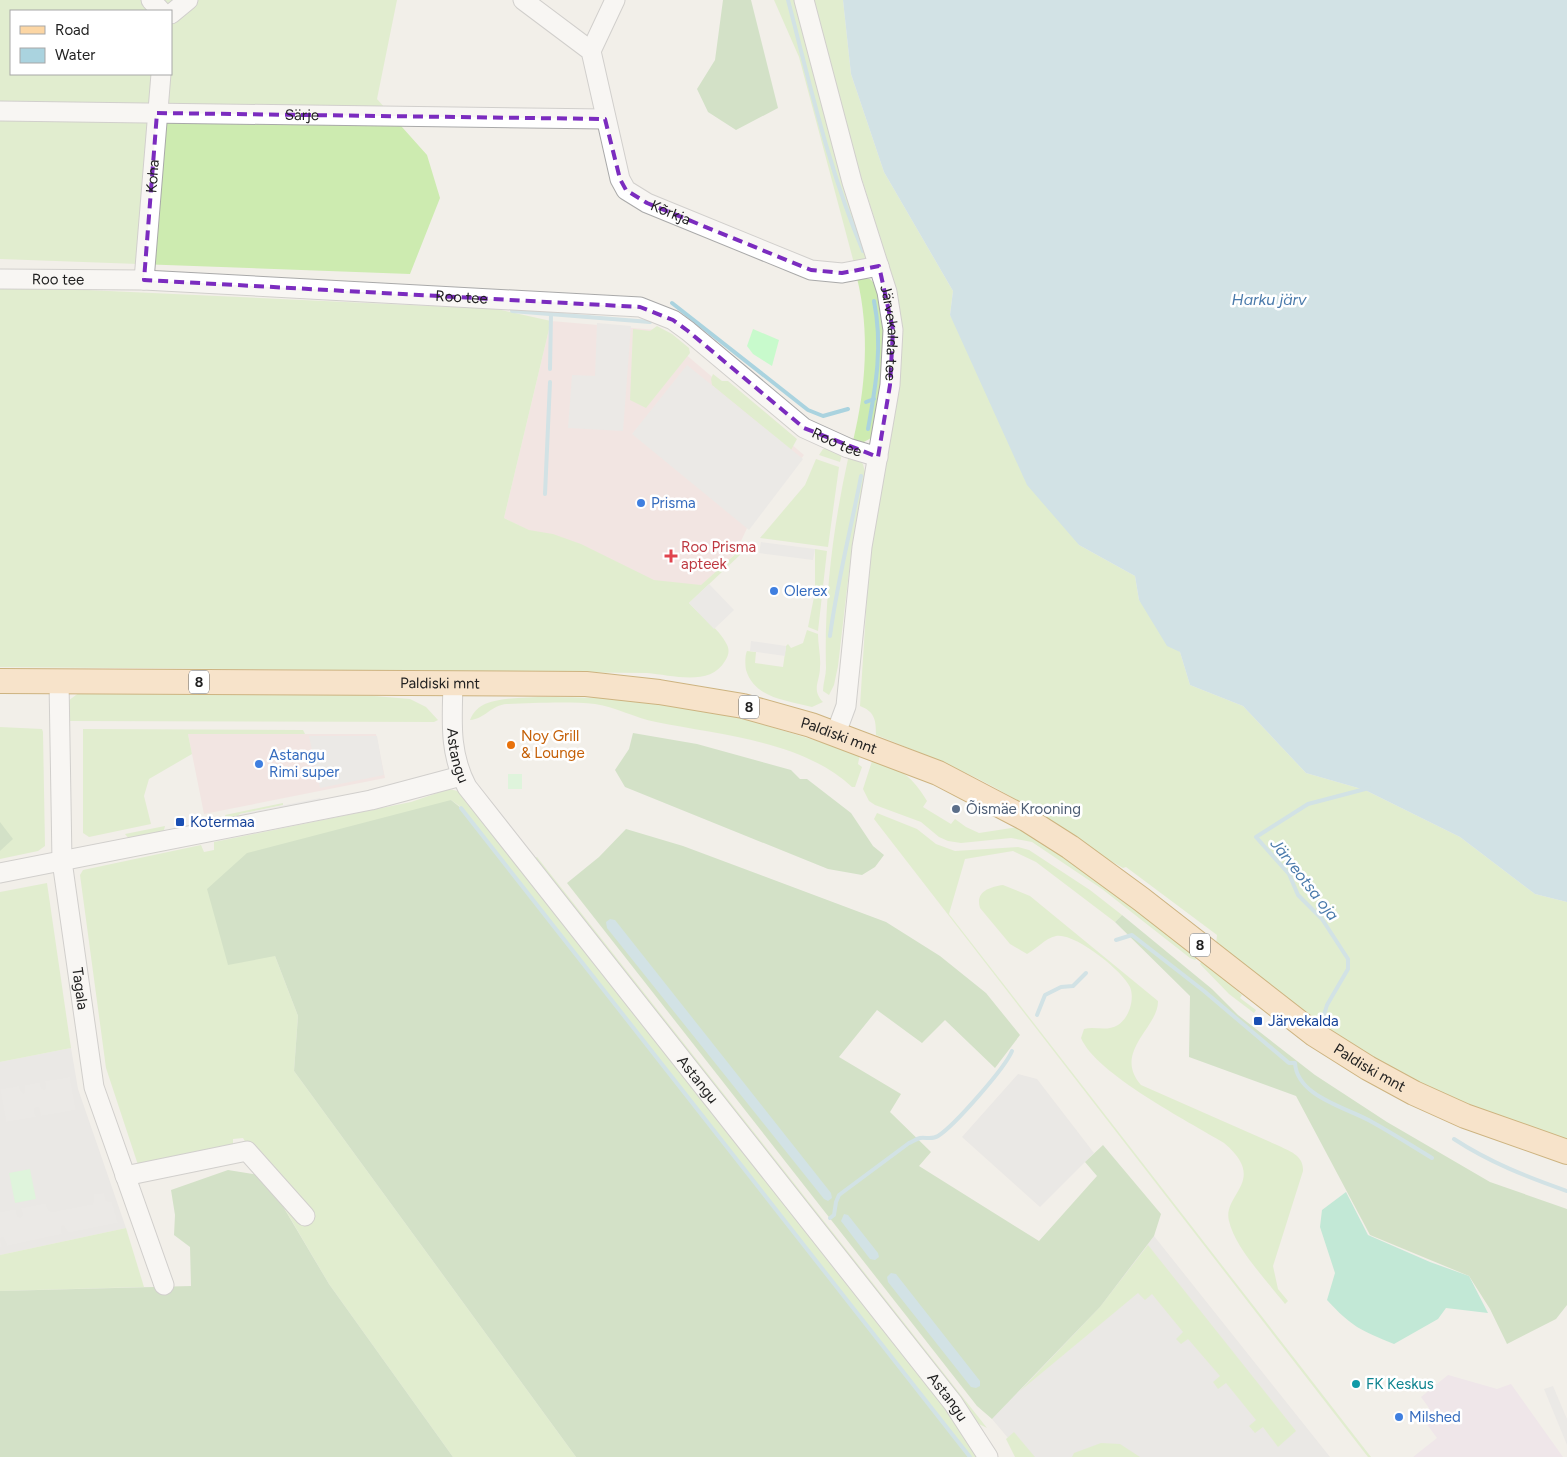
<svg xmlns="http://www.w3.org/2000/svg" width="1567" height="1457" font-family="Figtree,sans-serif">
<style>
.residential{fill:#e0dfdf}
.commercial{fill:#f2dad9}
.industrial{fill:#ebdbe8}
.grass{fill:#cdebb0;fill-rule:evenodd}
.forest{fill:#add19e}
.park{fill:#c8facc}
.pitch{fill:#88e0be}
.parking{fill:#e2e2e2}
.water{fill:#aad3df}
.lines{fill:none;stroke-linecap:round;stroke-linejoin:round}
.stream{stroke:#aad3df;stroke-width:4}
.minor-casing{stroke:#a9a9a9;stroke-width:21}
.major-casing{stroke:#a06b00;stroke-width:26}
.minor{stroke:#fff;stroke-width:19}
.major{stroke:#fcd6a4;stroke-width:24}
.marked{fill:none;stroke:#7b2cbf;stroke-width:4;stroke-dasharray:10 6;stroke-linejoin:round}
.shop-dot{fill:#3f7fe0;stroke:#fff;stroke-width:2}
.health-dot{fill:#e0444e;stroke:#fff;stroke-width:2}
.food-dot{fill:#e8710a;stroke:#fff;stroke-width:2}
.service-dot{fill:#5c6f8a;stroke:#fff;stroke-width:2}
.transit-dot{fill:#1a4fb4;stroke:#fff;stroke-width:2}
.culture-dot{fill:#0f9aa8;stroke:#fff;stroke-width:2}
.labels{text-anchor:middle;stroke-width:5;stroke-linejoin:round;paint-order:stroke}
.shield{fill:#fff;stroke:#646464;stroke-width:1}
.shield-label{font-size:14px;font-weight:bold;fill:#222}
.street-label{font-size:15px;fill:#222;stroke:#fff}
.shop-label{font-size:15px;fill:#366cbe;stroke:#fff;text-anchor:start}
.health-label{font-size:15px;fill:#be3a42;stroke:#fff;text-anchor:start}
.food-label{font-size:15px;fill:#c56008;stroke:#fff;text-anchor:start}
.service-label{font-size:15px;fill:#4e5e75;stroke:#fff;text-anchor:start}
.transit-label{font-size:15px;fill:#164399;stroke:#fff;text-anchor:start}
.culture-label{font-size:15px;fill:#0d838f;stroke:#fff;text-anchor:start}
.water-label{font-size:16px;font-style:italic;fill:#4a7aab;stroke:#fff}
</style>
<rect width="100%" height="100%" fill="#f2efe9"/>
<!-- residential -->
<g class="residential">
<path d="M71,1048L78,1089L126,1228L0,1255V1062Z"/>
<path d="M1018,1074L1037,1079L1094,1153L1040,1207L962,1137Z"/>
<path d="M1154,1236L1330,1457H1022L1020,1452L992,1419L1100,1307Z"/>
</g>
<!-- commercial -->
<g class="commercial">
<path d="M551,321L657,330L804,455L748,526L735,554L679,606L504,518Z"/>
<path d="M188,734H376L385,778L204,814Z"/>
</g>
<!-- industrial -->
<path class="industrial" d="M1448,1375L1497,1389L1511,1384L1563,1457H1413L1437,1438L1420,1415L1429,1408L1421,1397Z"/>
<!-- grass -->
<g class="grass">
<path d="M0,0H397L377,99L427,155L440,198L410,274L0,259ZM11,11H171V74H11Z"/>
<path d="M774,0H796L867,258L855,267L799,57Z"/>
<path d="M814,0H843L851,74L884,172L953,291L950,315L1079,545L1135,576L1139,600L1180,652L1190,685L1243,706L1306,773L1365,790L1460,837L1535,894L1567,902V1141C1494,1116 1421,1089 1355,1049C1305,1019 1261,980 1216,944L1217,935L1126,867L1123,868C1085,847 1050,820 1013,798C970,772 923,754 876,735C876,720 875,712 860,706L870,547L896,406L903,332L892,275L855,157Z"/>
<path d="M857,278L870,279C886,291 887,348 885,368C883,391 877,415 873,437L862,443L853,441C866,388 870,331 857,278Z"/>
<path d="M0,286L497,309L551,321L504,518L529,530L553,534L581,544L654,580L701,585L741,549L740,555L689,603C699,614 720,630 726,643C730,649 729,655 725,661C710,687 672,675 647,673L0,667Z"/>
<path d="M657,326L672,334L689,348L690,353L646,408L630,400L633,329L650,331Z"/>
<path d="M713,374L722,381H728L797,439L791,450L712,385L711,379Z"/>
<path d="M823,449H829L842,454L840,462L819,455Z"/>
<path d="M851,457L857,459L863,464L866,476L852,546L838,666L834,685L829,695L823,691C823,683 826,676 826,668C824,599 833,527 848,459Z"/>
<path d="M816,459L839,467L828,547L760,538L805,485Z"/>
<path d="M815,549L827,551L818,631L808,627L815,592Z"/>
<path d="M807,630L818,634C818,645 821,657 820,667C820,682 811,689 823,702L812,707C787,700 755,699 746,670C745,664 745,655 747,651L756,652L755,663L783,667L786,646L788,644L791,648L803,643Z"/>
<path d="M80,692L339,693L410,699L426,707L438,720L434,722L66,721L68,701Z"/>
<path d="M604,698L661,704L714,712L755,722L860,754L858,764L862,767L855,787H852C803,741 720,735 656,722C635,718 616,707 595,704C570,701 532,703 507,704C491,705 485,719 470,720C473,713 476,709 483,705C507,693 575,698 604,698Z"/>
<path d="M0,727L42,729L43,732L45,846L38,851L0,859Z"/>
<path d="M83,729L303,730L305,734H188L192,754L149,779L144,796L151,824L89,837L83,833Z"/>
<path d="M873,758C901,771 910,773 927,801L923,807L951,824L955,819L966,827L979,833L1018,827L1074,862L1198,957L1195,960L1190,958L1102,889L1032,842L1011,838L961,843L948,841L939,837L921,822L875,805L869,801L863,789Z"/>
<path d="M449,789L458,791L495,833L949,1411L979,1457H970L462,808L451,800L275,956L298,1016L294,1071L576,1457H453L329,1284L243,1138L233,1139V1151L139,1168L106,1068L80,875L83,870L201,845L204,852L214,850V842L411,802Z"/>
<path d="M283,803V805L240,814L234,820L227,819L225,815Z"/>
<path d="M877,813L917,829L936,844L955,851L1018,847L1029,850L1090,890L1122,915L1115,922L1036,862L1013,851L965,859L949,914L1371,1457H1368L874,819Z"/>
<path d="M165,826L163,834L130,840L125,834Z"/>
<path d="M537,857L987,1428L977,1423L532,859Z"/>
<path d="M47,883L71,1048L0,1062V892Z"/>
<path d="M1003,885L1030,896L1158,1001C1159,1027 1112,1052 1141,1085L1277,1145C1289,1151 1304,1155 1303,1171L1273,1266L1278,1289L1288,1301L1285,1304C1268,1282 1235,1248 1229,1221C1222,1194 1269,1181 1224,1143C1188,1121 1096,1074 1081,1038L1084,1029C1095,1026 1107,1032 1118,1025C1129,1018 1135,999 1130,987C1123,971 1074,932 1056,936C1045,938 1037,949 1027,954L1010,944L980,908C975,892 989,887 1003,885Z"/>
<path d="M1202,960L1242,995L1240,998L1256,1010L1254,1013L1229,994L1200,964Z"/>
<path d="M126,1228L144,1287L0,1291V1255Z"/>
<path d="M1148,1245L1296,1431L1278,1447L1263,1427L1255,1433L1249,1426L1256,1420L1226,1383L1218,1389L1213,1382L1220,1376L1188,1339L1181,1344L1176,1339L1183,1332L1152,1294L1145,1300L1138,1293L1020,1391L1100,1307Z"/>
<path d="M1014,1432L1035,1457H1015L1006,1439Z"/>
<path d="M1101,1443L1120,1444L1140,1457H1072L1074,1453Z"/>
</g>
<!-- forest -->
<g class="forest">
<path d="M723,0H751L778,108L736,130L708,112L697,89L715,60Z"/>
<path d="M633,733L697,744L791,770L800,779H807L851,813L873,846L884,855L875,867L862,875L828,869L625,787L615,770L629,749Z"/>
<path d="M451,800L461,808L970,1457H576L294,1071L298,1016L275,956L228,965L207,889L247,853Z"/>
<path d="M0,822L13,839L0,851Z"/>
<path d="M626,829L683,846L886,922L940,956L986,993L1020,1035L995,1068L945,1020L922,1043L877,1010L839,1057L901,1094L890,1112L931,1152L919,1166L1039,1241L1097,1176L1085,1162L1103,1145L1161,1214L1154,1236L1100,1307L992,1419L977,1406L567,883L599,857Z"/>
<path d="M1122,915L1212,989L1238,1015L1315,1075L1387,1122L1490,1182L1567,1209V1305L1556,1319L1507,1344L1490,1309L1469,1276L1370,1235L1296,1096L1189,1057L1190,996L1115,922Z"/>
<path d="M228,1170L265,1176L329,1284L453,1457H0V1291L191,1286L190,1247L174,1235L175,1215L171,1190Z"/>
</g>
<!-- park -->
<g class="park">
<path d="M753,329L779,340L772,366L753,354L747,346Z"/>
<rect x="508" y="774" width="14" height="15"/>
<path d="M30,1169L36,1199L15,1203L9,1173Z"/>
</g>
<!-- pitch -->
<path class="pitch" d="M1346,1192L1368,1235L1430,1262L1469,1276L1488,1313L1446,1308L1438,1319L1394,1344C1360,1330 1352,1327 1327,1300L1335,1273L1320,1227L1322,1210Z"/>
<!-- parking -->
<g class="parking">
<path d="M597,323L631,326L623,431L568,428L572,375L595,376Z"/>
<path d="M687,365L803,459L749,530L632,434Z"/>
<path d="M761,542L815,549L813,560L759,553Z"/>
<path d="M709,584L734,610L714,629L689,603Z"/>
<path d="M751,641L786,646L785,656L750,651Z"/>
<path d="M309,736H377L384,775L320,788Z"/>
<path d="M320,798L325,803L236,818L240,814Z"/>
<path d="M70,1077L76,1110L41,1116L39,1108L36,1107L34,1110L36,1117L6,1122L0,1089L19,1086L21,1091L24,1094L25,1085L40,1082L41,1088L44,1090L46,1087L45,1081Z"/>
<path d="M104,1193L106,1201L112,1202L118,1223L68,1233L63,1225L61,1228L62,1234L7,1246L3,1237L0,1239L2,1247H0V1212L16,1209L17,1216L20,1218L23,1215L21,1208L46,1203L48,1210L52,1212L93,1204L94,1194Z"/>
<path d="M1553,1386L1567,1419V1445L1544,1389Z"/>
</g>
<!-- water -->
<g class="water">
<path d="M843,0H1567V902L1535,894L1460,837L1365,790L1306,773L1243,706L1190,685L1180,652L1167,646L1139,600L1135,576L1079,545L1027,485L950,315L953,291L884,172L851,74Z"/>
<path d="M610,919L615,920L831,1193L832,1198L828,1201L824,1199L607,928L606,922Z"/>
<path d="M844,1214L848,1215L878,1253L879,1257L875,1260L870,1259L841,1221Z"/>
<path d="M891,1273L896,1274L980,1381V1386L976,1388L971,1387L888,1282L887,1277Z"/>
</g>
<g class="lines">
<!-- stream -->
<g class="stream">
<path d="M788,0C810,84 829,171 863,251"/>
<path d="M672,303L808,410L823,416L848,409"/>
<path d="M512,311L650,322"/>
<path d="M550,369L551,314"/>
<path d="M866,402L874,399"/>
<path d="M868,429C876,385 883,345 874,301"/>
<path d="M545,494L550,382"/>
<path d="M830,636C837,582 851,529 861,476"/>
<path d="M461,808L970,1457"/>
<path d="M1116,940L1132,935L1204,991L1289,1063H1295C1297,1097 1348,1108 1372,1122C1392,1133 1412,1146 1432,1158"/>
<path d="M1037,1015L1045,995L1061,987L1073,986L1086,973"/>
<path d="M1323,1018L1327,1005L1348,969V959L1322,919L1298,895L1289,874L1256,837L1308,804L1369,788"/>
<path d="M1454,1139C1489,1162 1527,1177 1567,1191"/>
<path d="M830,1218L834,1215L836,1202L839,1195L909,1143C912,1142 916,1139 920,1138C926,1137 932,1140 938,1136C954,1126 1005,1068 1012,1051"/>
</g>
<defs>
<g id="minor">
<path d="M151,0L161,11"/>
<path id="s1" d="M523,0L591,51L620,179L626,190L647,203L811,270L842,273L879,266"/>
<path id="s2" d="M804,0L852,182L887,292L893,330L890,385L862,547L846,706L836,733"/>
<path d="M171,14L188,0"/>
<path d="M591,51L615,0"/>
<path id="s3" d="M0,111L605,119"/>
<path id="s4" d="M0,279L144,280L640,307L673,320L688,331L804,428L848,448L878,457"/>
<path id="s5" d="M144,280L161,74"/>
<path id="s6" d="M59,681L62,861L94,1087L164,1285"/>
<path id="s7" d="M453,684C452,721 449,753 467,787L953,1403L988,1457"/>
<path d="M0,873L371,800L461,776"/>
<path d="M125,1176L247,1151L305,1216"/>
</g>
<g id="major">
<path id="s8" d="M0,681L586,684L659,692L743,706L811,725L938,773L1026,819L1070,847L1141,899L1314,1034L1368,1068L1414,1093L1465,1116L1567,1152"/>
</g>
</defs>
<!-- minor casing -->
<use href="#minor" class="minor-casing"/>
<!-- major casing -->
<use href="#major" class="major-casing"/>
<!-- minor -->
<use href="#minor" class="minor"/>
<!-- major -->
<use href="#major" class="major"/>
</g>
<!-- marked area -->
<path d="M0 0H1567V1457H0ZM157,113L605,119L620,179L626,190L647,203L811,270L842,273L879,266L893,330L890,385L878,457L804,428L688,331L673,320L640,307L144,280Z" fill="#f2efe9" fill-opacity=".55" fill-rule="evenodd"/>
<path class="marked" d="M157,113L605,119L620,179L626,190L647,203L811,270L842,273L879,266L893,330L890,385L878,457L804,428L688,331L673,320L640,307L144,280Z"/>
<!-- markers -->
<g class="shop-dot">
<circle cx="641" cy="503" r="5"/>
<circle cx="774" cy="591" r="5"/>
<circle cx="259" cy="764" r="5"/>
<circle cx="1399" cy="1417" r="5"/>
</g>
<path class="health-dot" d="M668.5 548.5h5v5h5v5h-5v5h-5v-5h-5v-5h5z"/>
<circle class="food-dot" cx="511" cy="745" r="5"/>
<circle class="service-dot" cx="956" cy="809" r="5"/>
<g class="transit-dot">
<rect x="175" y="817" width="10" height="10" rx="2.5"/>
<rect x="1253" y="1016" width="10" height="10" rx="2.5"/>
</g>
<circle class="culture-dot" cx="1356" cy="1384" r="5"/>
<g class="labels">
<!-- shield labels -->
<g class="shield">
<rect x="189" y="670.5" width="20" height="23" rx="4"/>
<rect x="739" y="695.5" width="20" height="23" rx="4"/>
<rect x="1190" y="933.5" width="20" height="23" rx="4"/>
</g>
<g class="shield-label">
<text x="199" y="687">8</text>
<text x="749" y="712">8</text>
<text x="1200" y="950">8</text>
</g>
<!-- street labels -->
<g class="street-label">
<text dy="5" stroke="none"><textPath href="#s3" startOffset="302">Särje</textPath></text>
<text dy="5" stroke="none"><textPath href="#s5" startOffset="104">Koha</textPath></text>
<text dy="5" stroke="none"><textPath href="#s1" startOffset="279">Kõrkja</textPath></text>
<text dy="5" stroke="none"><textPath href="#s4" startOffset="58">Roo tee</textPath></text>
<text dy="5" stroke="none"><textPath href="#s4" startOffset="462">Roo tee</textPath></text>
<text dy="5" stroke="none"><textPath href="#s2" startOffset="345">Järvekalda tee</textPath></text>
<text dy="5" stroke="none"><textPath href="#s4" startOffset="882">Roo tee</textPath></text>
<text dy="5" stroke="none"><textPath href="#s8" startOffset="440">Paldiski mnt</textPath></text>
<text dy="5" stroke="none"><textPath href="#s8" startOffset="845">Paldiski mnt</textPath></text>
<text dy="5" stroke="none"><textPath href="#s7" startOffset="72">Astangu</textPath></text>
<text dy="5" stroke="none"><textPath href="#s6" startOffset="309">Tagala</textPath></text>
<text dy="5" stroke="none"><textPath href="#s8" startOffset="1475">Paldiski mnt</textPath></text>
<text dy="5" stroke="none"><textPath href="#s7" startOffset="478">Astangu</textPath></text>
<text dy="5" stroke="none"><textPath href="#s7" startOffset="882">Astangu</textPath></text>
</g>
<!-- shop labels -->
<g class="shop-label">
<text x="651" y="508">Prisma</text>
<text x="784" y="596">Olerex</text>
<text x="269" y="760">Astangu<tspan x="269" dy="17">Rimi super</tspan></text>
<text x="1409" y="1422">Milshed</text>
</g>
<!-- health labels -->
<g class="health-label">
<text x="681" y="552">Roo Prisma<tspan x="681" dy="17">apteek</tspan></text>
</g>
<!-- food labels -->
<g class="food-label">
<text x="521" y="741">Noy Grill<tspan x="521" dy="17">&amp; Lounge</tspan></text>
</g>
<!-- service labels -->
<g class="service-label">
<text x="966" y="814">Õismäe Krooning</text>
</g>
<!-- transit labels -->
<g class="transit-label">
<text x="190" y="827">Kotermaa</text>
<text x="1268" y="1026">Järvekalda</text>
</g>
<!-- culture labels -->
<g class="culture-label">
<text x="1366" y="1389">FK Keskus</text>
</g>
<!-- water labels -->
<g class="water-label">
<text x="1269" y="305">Harku järv</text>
<text transform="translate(1305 879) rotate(52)" y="6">Järveotsa oja</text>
</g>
</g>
<!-- legend -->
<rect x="10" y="10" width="162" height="65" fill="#ffffff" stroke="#a7a7a7"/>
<rect x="20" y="26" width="25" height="8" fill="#fcd6a4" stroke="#a7a7a7"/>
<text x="55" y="35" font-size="15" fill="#222222">Road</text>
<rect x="20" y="48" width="25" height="15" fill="#aad3df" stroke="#a7a7a7"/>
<text x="55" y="60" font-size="15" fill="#222222">Water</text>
</svg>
